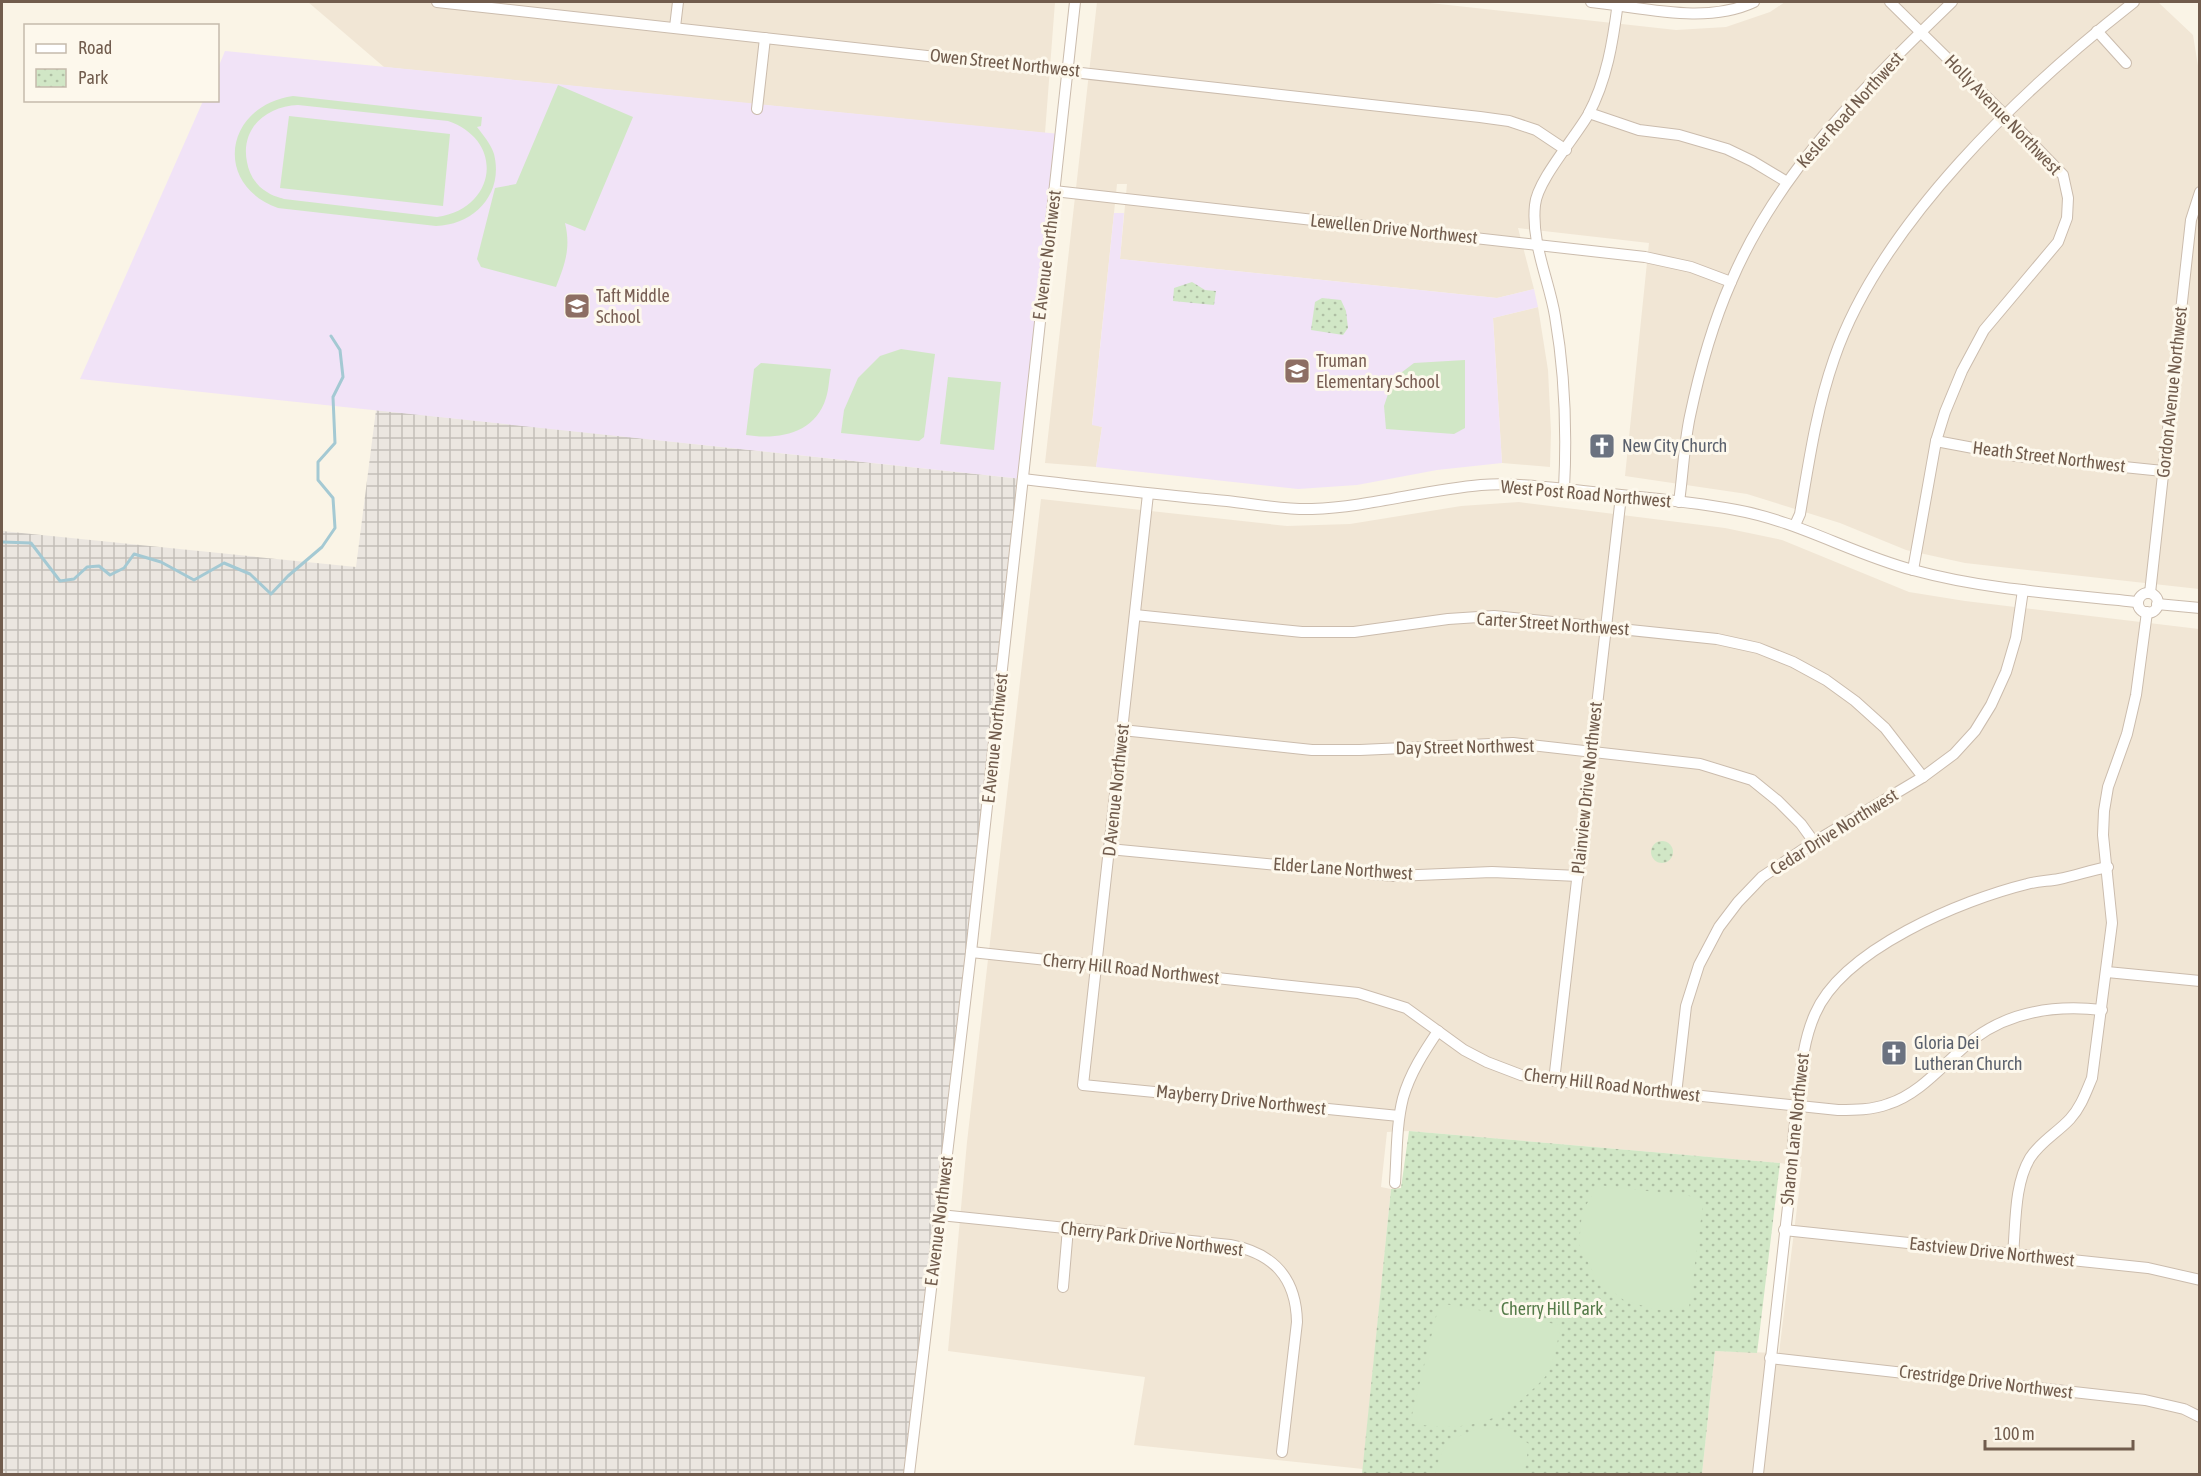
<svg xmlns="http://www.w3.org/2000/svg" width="2201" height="1476" font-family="'Asap Condensed',sans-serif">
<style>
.residential{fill:#f1e6d5}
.industrial{fill:url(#industrial-grid)}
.education{fill:#f1e3f7}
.park{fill:url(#park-dots)}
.pitch{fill:#d1e7c6;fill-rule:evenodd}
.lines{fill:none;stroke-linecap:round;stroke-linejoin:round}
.stream{stroke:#a4c9d3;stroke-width:3}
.minor-casing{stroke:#cbbcad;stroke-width:12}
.minor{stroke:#fff;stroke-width:10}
.labels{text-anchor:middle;stroke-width:6;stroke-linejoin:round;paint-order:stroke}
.street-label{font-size:18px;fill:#715c4d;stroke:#fdf8ec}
.education-label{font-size:18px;fill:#785e54;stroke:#fdf8ec;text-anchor:start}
.worship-label{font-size:18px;fill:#5b616d;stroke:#fdf8ec;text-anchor:start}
.park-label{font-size:18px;fill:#557b49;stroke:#fdf8ec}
</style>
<defs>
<pattern id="industrial-grid" width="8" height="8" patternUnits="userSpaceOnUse" patternTransform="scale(1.5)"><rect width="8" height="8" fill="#ebe6e0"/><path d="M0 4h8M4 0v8" fill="none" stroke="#c3beb8"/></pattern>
<pattern id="park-dots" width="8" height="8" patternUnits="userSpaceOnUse" patternTransform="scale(1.5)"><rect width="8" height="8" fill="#d1e7c6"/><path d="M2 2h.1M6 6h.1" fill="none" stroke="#aebea3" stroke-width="1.8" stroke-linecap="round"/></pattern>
</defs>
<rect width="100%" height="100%" fill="#faf4e6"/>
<!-- residential -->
<g class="residential">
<path d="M308,2H1055L1045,133L384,67Z"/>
<path d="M1097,2H1421L1676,30L1726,27L1770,12L1785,2H2158L2193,35L2200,78L2199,589L1965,563L1906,550L1840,523L1747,494L1625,476L1649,243L1518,228L1534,289L1497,298L1120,259L1127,184H1117L1092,424L1102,427L1096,467L1045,463Z"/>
<path d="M1538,307L1548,370L1551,432L1550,467L1502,463L1493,318Z"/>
<path d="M1041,499L1287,526L1350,524L1461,506L1519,502L1725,528L1782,540L1909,592L1965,601L2199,629V1474H1702L1715,1351L1779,1353L1802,1167L1780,1163L1409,1131L1387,1132L1381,1187L1391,1189L1363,1469L1134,1445L1145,1377L948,1351L967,1142Z"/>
</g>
<!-- industrial -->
<path class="industrial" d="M376,410L1023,479L909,1474H2V531L356,567Z"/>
<!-- education -->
<g class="education">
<path d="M225,51L1060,134L1023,479L80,379L203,101L218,100V68Z"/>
<path d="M1114,213H1124L1120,259L1497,298L1534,289L1538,307L1493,318L1502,463L1437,470L1357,485L1298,489L1096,467L1102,427L1092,425Z"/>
</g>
<!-- park -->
<g class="park">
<path d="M1192,282L1205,290L1216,291L1214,305L1173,301L1174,288Z"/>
<path d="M1322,298L1341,300L1346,311L1348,328L1343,335L1311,330L1315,302Z"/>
<circle cx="1662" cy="852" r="11"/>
<path d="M1409,1131L1780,1163L1757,1353L1715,1351L1702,1474H1362L1391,1189L1401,1188Z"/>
</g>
<!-- pitch -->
<g class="pitch">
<path d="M558,85L633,117L585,231L565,223C571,248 565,264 556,287L481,267L477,259L495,188L516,184Z"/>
<path d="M293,96L482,117L481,126L477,127C483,135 491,144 494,154C504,194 474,225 436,226L278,208C213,185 224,106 293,96ZM298,105L448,121C506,141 496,209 437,217L284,199C279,197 272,196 267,192C256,186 249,174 247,162C240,128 267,106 298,105Z"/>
<path d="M289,116L450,134L443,206L280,188Z"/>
<path d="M901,349L935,354L924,437L919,441L841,433L844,410L858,378L880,356Z"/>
<path d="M1465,360V428L1454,434L1386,429L1384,406L1393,379L1414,363Z"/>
<path d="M761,363L831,369C829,378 829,389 826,398C815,434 778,440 746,435L754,369Z"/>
<path d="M948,377L1001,382L994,450L940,444Z"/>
<path d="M1598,1185L1697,1197L1703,1204L1689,1308L1659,1310L1625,1301L1596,1279L1579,1244L1582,1212Z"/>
<path d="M1445,1304L1561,1325C1557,1342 1555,1362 1545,1377C1541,1382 1536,1386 1532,1390C1496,1427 1458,1432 1410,1423L1438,1309Z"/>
<path d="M1481,1428L1508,1429L1529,1444L1524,1474H1435C1442,1442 1451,1438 1481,1428Z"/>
</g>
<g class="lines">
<!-- stream -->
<path class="stream" d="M2,542L31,543L60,581L74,579L87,567L99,566L110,575L124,568L134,554L161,562L194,580L224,563L250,574L271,594L288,576L322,547L335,528L333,498L318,480V462L335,443L333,397L343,377L340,350L331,336"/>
<defs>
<g id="minor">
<path d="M437,2L1480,117L1509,121L1536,130L1566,150"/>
<path d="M1591,2C1642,7 1705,25 1754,2"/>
<path d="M1890,2L2005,115L2063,175L2068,198L2067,218L2058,242L1984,330L1962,371L1945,412L1936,441L1913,570"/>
<path d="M675,27L678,2"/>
<path d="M2097,31L2126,63"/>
<path d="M757,109L765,38"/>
<path d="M1589,113L1639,130L1679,135L1727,149L1752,161L1787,182"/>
<path d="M1054,191L1645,257L1691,267L1731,282"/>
<path d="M1936,441L2016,456L2163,471"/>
<path d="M1023,479C1091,487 1159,495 1227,501C1254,504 1284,510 1312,509C1369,507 1424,490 1481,485C1509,483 1538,486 1566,489C1622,496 1680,499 1736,510C1798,521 1852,554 1913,570C1986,590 2063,594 2138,602"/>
<path d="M1564,489C1567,431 1565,374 1555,316C1549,280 1531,243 1535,205C1537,181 1574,139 1588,115C1607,80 1613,41 1618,2"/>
<path d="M1148,494L1083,1085L1399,1116"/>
<path d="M1679,502C1683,474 1684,444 1690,416C1699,373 1713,323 1731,282C1778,171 1867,84 1952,2"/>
<path d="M1795,525L1800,514C1809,461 1816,411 1834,359C1880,224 2024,88 2134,2"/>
<path d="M2150,593L2191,220L2200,192"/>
<circle cx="2148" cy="603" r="10"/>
<path d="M2157,604L2200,608"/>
<path d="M1135,615L1302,632H1354L1448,619L1494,616L1717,639L1758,648L1793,662L1826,680L1855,701L1885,728L1923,777"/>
<path d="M1122,730L1312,750H1360L1513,743L1700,764L1752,780L1778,801L1801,824L1814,842"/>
<path d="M1109,849L1394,876L1492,872L1578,876"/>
<path d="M971,952L1358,993L1406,1008L1464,1050L1487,1062L1521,1075L1566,1082L1838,1110C1855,1110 1872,1110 1888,1104C1923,1093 1947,1059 1975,1038C2013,1010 2057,1005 2102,1010"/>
<path d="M2107,972L2200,981"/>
<path d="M1554,1081L1621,496"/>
<path d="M1676,1094L1686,1006L1699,965L1719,927L1738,902L1762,877L1814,842L1923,777L1954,754L1975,731L1991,705L2006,672L2016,638L2023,590"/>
<path d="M1395,1183C1397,1154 1396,1126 1403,1098C1410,1073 1424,1052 1438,1031"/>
<path d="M940,1215L1230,1245C1273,1253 1296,1277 1297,1322L1282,1452"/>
<path d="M1784,1230L2148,1268L2200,1280"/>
<path d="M2013,1254C2016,1223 2014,1185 2030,1158C2041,1141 2057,1133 2070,1119C2081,1107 2086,1092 2092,1078L2112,923L2103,835L2104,811L2108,787L2127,734L2136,695L2147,612"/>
<path d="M1063,1287L1068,1228"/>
<path d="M1770,1358L2145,1400L2184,1409L2200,1417"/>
<path d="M909,1474L971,952L1075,2"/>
<path d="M1758,1474L1793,1162C1791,1142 1796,1119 1798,1099C1801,1070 1803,1041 1815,1014C1843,949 1962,900 2027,884C2038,881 2049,881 2059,879C2075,876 2091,870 2108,867"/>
</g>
</defs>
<!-- minor casing -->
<use href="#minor" class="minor-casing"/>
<!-- minor -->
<use href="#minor" class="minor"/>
</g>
<!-- icons -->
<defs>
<symbol id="school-square" viewBox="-11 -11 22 22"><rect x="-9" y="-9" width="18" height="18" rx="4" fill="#8d6e63" stroke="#fdf8ec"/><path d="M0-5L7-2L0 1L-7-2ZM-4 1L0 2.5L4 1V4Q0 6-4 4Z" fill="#fff"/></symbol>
<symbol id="church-square" viewBox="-11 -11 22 22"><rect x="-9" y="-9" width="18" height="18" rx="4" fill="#6b7280" stroke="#fdf8ec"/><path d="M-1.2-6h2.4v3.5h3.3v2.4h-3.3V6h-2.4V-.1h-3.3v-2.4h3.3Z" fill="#fff"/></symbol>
</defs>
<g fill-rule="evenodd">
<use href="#school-square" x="562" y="291" width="30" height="30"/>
<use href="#school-square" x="1282" y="356" width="30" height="30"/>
<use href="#church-square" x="1587" y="431" width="30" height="30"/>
<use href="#church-square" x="1879" y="1038" width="30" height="30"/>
</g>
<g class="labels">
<!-- street labels -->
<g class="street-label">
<text transform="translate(1005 63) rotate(6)" y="6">Owen Street Northwest</text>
<text transform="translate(1850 110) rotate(-48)" y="6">Kesler Road Northwest</text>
<text transform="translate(2003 115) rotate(46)" y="6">Holly Avenue Northwest</text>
<text transform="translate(1394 229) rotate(6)" y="6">Lewellen Drive Northwest</text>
<text transform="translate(1047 255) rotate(-83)" y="6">E Avenue Northwest</text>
<text transform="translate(2172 392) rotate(-84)" y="6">Gordon Avenue Northwest</text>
<text transform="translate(2049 457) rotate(7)" y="6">Heath Street Northwest</text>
<text transform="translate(1586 494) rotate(5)" y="6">West Post Road Northwest</text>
<text transform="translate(1553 624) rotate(4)" y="6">Carter Street Northwest</text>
<text transform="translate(995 738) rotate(-84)" y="6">E Avenue Northwest</text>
<text transform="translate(1465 747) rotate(-1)" y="6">Day Street Northwest</text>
<text transform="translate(1587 788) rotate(-84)" y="6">Plainview Drive Northwest</text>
<text transform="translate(1116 790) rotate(-84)" y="6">D Avenue Northwest</text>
<text transform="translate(1834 832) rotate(-32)" y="6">Cedar Drive Northwest</text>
<text transform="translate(1343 869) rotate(4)" y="6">Elder Lane Northwest</text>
<text transform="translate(1131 969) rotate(6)" y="6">Cherry Hill Road Northwest</text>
<text transform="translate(1612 1085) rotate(7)" y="6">Cherry Hill Road Northwest</text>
<text transform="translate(1241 1100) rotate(6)" y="6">Mayberry Drive Northwest</text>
<text transform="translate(1795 1129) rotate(-84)" y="6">Sharon Lane Northwest</text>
<text transform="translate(939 1221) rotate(-83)" y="6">E Avenue Northwest</text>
<text transform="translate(1152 1239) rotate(7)" y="6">Cherry Park Drive Northwest</text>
<text transform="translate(1992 1252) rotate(6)" y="6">Eastview Drive Northwest</text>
<text transform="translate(1986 1382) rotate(7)" y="6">Crestridge Drive Northwest</text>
</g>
<!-- education labels -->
<g class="education-label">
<text x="596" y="302">Taft Middle<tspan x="596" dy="21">School</tspan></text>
<text x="1316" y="367">Truman<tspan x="1316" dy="21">Elementary School</tspan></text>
</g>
<!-- worship labels -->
<g class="worship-label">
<text x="1622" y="452">New City Church</text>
<text x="1914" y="1049">Gloria Dei<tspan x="1914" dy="21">Lutheran Church</tspan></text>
</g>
<!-- park labels -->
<g class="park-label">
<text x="1552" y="1315">Cherry Hill Park</text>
</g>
</g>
<!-- border -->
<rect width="2201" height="1476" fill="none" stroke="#715c4d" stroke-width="6"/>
<!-- legend -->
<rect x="24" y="24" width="195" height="78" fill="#fdf8ec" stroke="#c5baac" stroke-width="1.5"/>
<rect x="36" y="44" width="30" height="9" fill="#ffffff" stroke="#c5baac" stroke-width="1.5"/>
<text x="78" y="54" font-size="18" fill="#715c4d">Road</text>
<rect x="36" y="69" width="30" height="18" fill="url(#park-dots)" stroke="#c5baac" stroke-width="1.5"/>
<text x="78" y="84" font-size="18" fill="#715c4d">Park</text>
<!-- scale -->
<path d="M1985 1440v9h148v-9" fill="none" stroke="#715c4d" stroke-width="3"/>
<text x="1994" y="1440" font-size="18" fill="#715c4d" stroke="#fdf8ec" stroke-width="4.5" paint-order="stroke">100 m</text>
</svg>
